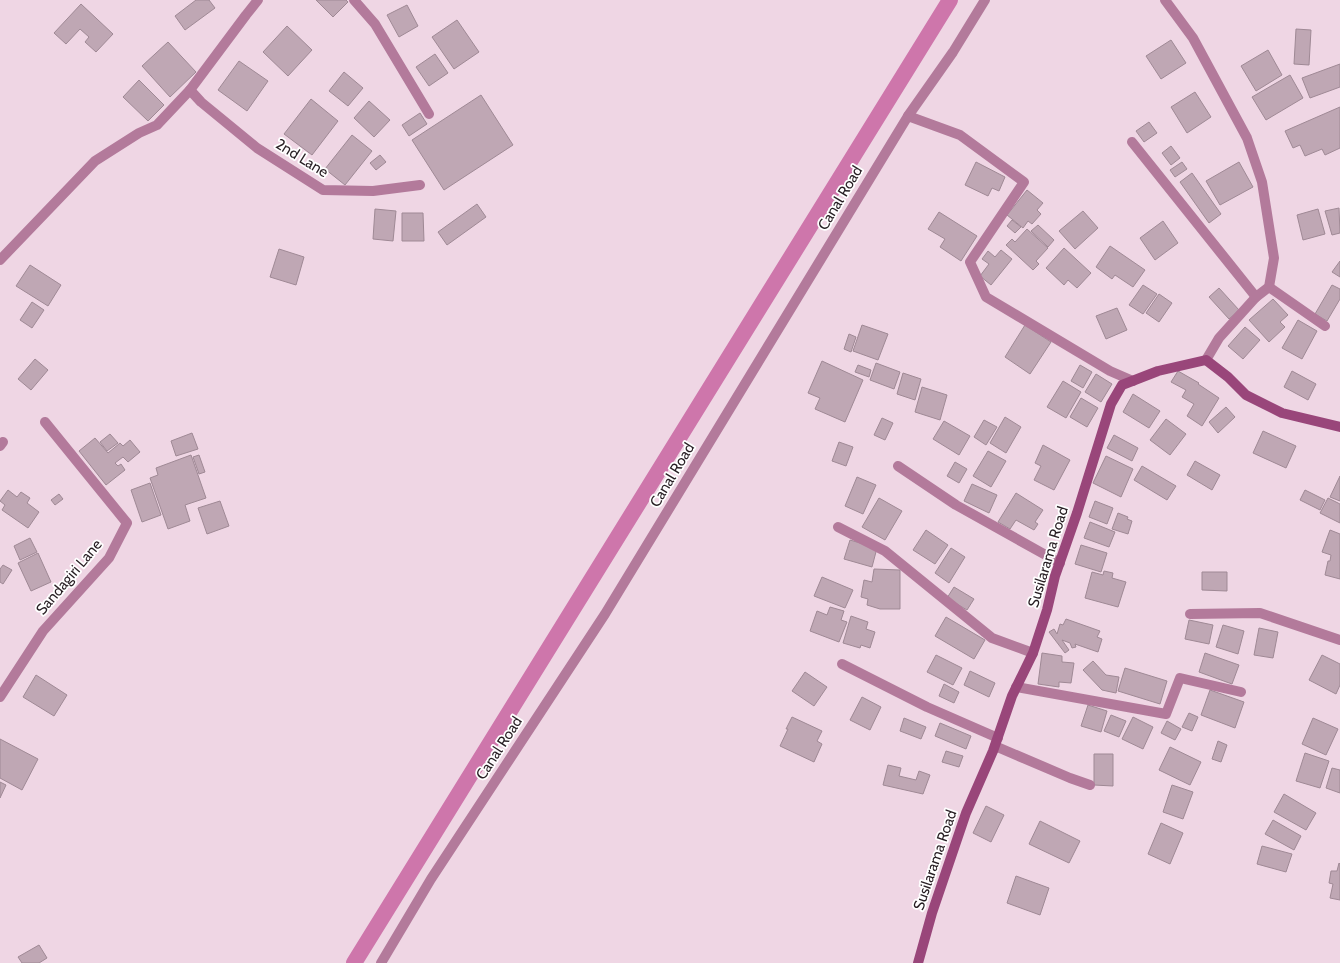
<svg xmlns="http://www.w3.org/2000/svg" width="1340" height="963" font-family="Cabin,sans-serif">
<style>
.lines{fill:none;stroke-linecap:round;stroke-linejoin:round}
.canal{stroke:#ce76ab;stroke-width:16}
.building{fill:#bfa7b4;stroke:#9f8995}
.street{stroke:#b37a9b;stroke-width:10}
.secondary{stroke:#99467a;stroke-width:10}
.labels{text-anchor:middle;stroke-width:3.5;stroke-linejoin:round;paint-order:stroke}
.street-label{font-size:15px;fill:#271e23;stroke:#fff}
</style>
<rect width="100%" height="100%" fill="#efd6e4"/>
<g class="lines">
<!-- canal -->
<path class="canal" d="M354,963L950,0"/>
</g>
<!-- building -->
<g class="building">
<path d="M196,0H209L215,8L185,30L175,16Z"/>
<path d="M316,0H346L348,2L333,17Z"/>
<path d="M81,4L113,34L96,52L85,42L89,37L80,29L66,44L54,33Z"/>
<path d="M407,5L418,26L399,37L387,15Z"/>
<path d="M457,20L479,52L454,69L432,37Z"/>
<path d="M287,26L312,50L288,76L263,52Z"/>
<path d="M1296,29L1311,30L1309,65L1294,64Z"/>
<path d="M1171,40L1186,63L1161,79L1146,56Z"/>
<path d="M168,42L196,72L170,97L142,66Z"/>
<path d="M1268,50L1282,75L1256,91L1241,66Z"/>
<path d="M435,54L448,73L429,86L416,67Z"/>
<path d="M239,61L268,81L247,111L218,90Z"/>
<path d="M1340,64V87L1310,98L1302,78Z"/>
<path d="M344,72L363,88L348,106L329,91Z"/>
<path d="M1290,75L1303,98L1266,120L1252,97Z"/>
<path d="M139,80L164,105L148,121L123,97Z"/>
<path d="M1195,92L1211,117L1187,133L1171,107Z"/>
<path d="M481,95L513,145L444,190L412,140Z"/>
<path d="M311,99L338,121L312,155L284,134Z"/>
<path d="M369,101L390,120L374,137L354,118Z"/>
<path d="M1340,107V148L1325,155L1322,149L1305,156L1300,145L1293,148L1285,131Z"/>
<path d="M420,113L427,124L409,136L402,125Z"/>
<path d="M1149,122L1157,133L1144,142L1136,131Z"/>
<path d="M352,135L372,151L345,185L325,169Z"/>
<path d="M1171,146L1180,158L1171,165L1162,153Z"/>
<path d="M380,155L386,162L376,170L370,163Z"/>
<path d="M976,162L1005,177L999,191L992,188L988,196L965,185Z"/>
<path d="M1182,162L1187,169L1175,177L1170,170Z"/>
<path d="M1239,162L1253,187L1220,205L1206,181Z"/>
<path d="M1192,173L1221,214L1209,223L1180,182Z"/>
<path d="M1027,190L1043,203L1037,210L1041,214L1032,224L1028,221L1023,228L1007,215Z"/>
<path d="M477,204L486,217L447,245L438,232Z"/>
<path d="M1339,208L1340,233L1332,235L1325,211Z"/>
<path d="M375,209L396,211L393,241L373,239Z"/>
<path d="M1318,209L1325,234L1303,240L1297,215Z"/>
<path d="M1083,211L1098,228L1075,249L1059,231Z"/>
<path d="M939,212L977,236L961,261L940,247L945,239L928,229Z"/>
<path d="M402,213H423L424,241H402Z"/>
<path d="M1012,220L1021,227L1015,233L1007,226Z"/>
<path d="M1163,221L1178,243L1155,260L1140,238Z"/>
<path d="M1038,225L1054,240L1048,247L1031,231Z"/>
<path d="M1027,229L1048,248L1036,261L1039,264L1033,270L1006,245L1012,239L1015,242Z"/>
<path d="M1110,246L1145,270L1133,287L1115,275L1112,279L1096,267Z"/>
<path d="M1064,248L1091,273L1077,288L1068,280L1064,285L1046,268Z"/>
<path d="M279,249L304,257L296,285L270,277Z"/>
<path d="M1001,250L1012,259L991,285L980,276L989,264L982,259L988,251L995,257Z"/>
<path d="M1340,261V277L1332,272Z"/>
<path d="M30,265L61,285L48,306L16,286Z"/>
<path d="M1143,285L1157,294L1143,314L1129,305Z"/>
<path d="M1332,285L1340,289V299L1327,321L1315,314Z"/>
<path d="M1219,288L1239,310L1229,319L1209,297Z"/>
<path d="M1159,294L1172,303L1159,322L1146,313Z"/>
<path d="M1273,299L1288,315L1280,322L1285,327L1269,342L1249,320Z"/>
<path d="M32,302L44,310L32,328L20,320Z"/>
<path d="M1117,308L1127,330L1106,339L1096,316Z"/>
<path d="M1298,320L1317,331L1302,359L1282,348Z"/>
<path d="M862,325L888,334L878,360L853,351Z"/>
<path d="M1025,325L1051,342L1030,374L1005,357Z"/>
<path d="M1245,327L1260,340L1243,359L1228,346Z"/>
<path d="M849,334L856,337L851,352L844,349Z"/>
<path d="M35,359L48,370L31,390L18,379Z"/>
<path d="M822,361L863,380L845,422L815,409L820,398L808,393Z"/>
<path d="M876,363L900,372L894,389L870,380Z"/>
<path d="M858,365L871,370L869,377L855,372Z"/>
<path d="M1080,365L1092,372L1083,388L1071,381Z"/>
<path d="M1178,371L1199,383L1198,384L1219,398L1202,426L1187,416L1194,404L1182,397L1186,390L1171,382Z"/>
<path d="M1292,371L1316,384L1308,400L1284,387Z"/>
<path d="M903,373L921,379L915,400L897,394Z"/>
<path d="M1096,374L1112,384L1101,402L1085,392Z"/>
<path d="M1063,381L1081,392L1066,418L1047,407Z"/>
<path d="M922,387L947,395L940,420L915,412Z"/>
<path d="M1133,394L1160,411L1149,428L1123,412Z"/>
<path d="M1081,398L1098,408L1087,427L1070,417Z"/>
<path d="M1226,407L1235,417L1218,433L1209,422Z"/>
<path d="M1005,417L1021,427L1006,453L990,443Z"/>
<path d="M882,418L893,423L885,440L874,435Z"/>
<path d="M1166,419L1186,434L1170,455L1150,440Z"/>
<path d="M984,420L997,427L986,445L974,437Z"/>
<path d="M944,421L970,436L959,455L933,439Z"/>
<path d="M1263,431L1296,446L1286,468L1253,453Z"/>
<path d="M192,433L198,449L176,456L171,441Z"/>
<path d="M110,434L118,443L107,451L100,442Z"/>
<path d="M1114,435L1138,448L1132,461L1107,448Z"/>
<path d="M95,438L108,453L120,443L123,446L130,440L140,452L128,462L123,457L115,463L118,466L121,464L125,470L106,485L79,451Z"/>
<path d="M839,442L853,447L846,466L832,461Z"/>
<path d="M1043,445L1070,460L1054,490L1034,480L1041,466L1035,463Z"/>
<path d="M988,451L1006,461L991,487L973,476Z"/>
<path d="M191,455L206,498L185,505L190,521L168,529L150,478L158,475L156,468Z"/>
<path d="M199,455L205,472L199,474L193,457Z"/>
<path d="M1106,456L1133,469L1121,497L1093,483Z"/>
<path d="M1195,461L1220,475L1212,490L1187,475Z"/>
<path d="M955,462L967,469L959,483L947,476Z"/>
<path d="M1142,466L1176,486L1167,500L1134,480Z"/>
<path d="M1340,476V501L1330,497Z"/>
<path d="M857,477L876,485L863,514L845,506Z"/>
<path d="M150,483L161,515L142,522L131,490Z"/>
<path d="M972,484L997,495L989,513L964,501Z"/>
<path d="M8,490L17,497L21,492L30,498L27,503L39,512L28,528L2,510L5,505L0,501Z"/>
<path d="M1305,490L1325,500L1320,510L1300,500Z"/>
<path d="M1016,493L1043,510L1035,522L1038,524L1034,530L1016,520L1010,529L998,522Z"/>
<path d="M59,494L63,499L55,505L51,500Z"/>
<path d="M879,498L902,511L885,540L862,527Z"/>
<path d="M1328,498L1340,504V523L1320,513Z"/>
<path d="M220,501L229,526L207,534L198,508Z"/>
<path d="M1095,501L1113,508L1107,524L1089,517Z"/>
<path d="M1118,513L1128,517L1127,519L1132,521L1128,534L1112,529Z"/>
<path d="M1090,522L1115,532L1109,547L1084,538Z"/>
<path d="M926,530L948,545L935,564L913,550Z"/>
<path d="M1330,530L1340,534V579L1325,575L1328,561H1330L1331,555L1322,552Z"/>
<path d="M30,538L37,552L20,560L14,546Z"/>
<path d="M850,540L877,548L872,567L844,559Z"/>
<path d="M1081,545L1107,553L1101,572L1075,564Z"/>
<path d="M951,548L965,557L949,583L935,573Z"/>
<path d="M38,553L51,582L31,591L18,563Z"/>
<path d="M3,565L12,570L3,584L0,582V569Z"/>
<path d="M874,569L900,570V609H880L867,605L868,599L861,597L864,580L872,582Z"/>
<path d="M1104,571L1113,573L1112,578L1126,582L1118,607L1085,598L1092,572L1103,575Z"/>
<path d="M1202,572H1227V591L1202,590Z"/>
<path d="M822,577L853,590L845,608L814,596Z"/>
<path d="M954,587L974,599L967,610L947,598Z"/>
<path d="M830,607L844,611L841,620L847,622L839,642L810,631L817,611L827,615Z"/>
<path d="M851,616L868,622L866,629L875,632L870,648L861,645L860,648L843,643Z"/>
<path d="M946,617L985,640L974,659L935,636Z"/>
<path d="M1066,619L1100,631L1097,637L1102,639L1098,652L1075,644L1076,647L1072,648L1070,643L1062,640L1069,650L1065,653L1049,632L1054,629L1057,634L1060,624L1063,625Z"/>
<path d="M1189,620L1213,625L1209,644L1185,639Z"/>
<path d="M1223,625L1244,631L1238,654L1216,647Z"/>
<path d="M1259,628L1278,632L1273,658L1254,655Z"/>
<path d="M1042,653L1062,656V662L1074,663L1071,683L1059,682V687L1038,684Z"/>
<path d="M1205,653L1239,665L1232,684L1199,672Z"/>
<path d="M936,655L962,668L953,685L927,672Z"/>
<path d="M1322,655L1340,664V685L1336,694L1309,680Z"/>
<path d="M1093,661L1106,675L1119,677L1116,693L1102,690L1083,670Z"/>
<path d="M1125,668L1167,681L1160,704L1118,691Z"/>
<path d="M970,671L995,683L989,697L964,685Z"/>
<path d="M805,672L827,687L814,706L792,691Z"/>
<path d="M36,675L67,695L54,716L23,697Z"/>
<path d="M944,684L959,692L954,703L939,696Z"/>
<path d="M1210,690L1244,702L1235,728L1201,715Z"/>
<path d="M862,697L881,707L870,730L850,720Z"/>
<path d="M1088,705L1107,711L1101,732L1081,726Z"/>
<path d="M1189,713L1198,717L1192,731L1182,727Z"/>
<path d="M1111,715L1126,721L1119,737L1104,731Z"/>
<path d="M792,717L822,731L817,741L822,744L814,762L780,746L788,729H786Z"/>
<path d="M1133,717L1153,727L1143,749L1122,739Z"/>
<path d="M904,718L926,727L921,739L900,731Z"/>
<path d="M1313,718L1338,729L1326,755L1302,744Z"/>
<path d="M1167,721L1181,729L1175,740L1161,733Z"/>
<path d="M940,723L971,736L966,749L935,736Z"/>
<path d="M0,739L38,759L22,790L0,778Z"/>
<path d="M1218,741L1227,745L1221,762L1212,759Z"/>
<path d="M1170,747L1201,762L1190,785L1159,770Z"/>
<path d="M946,751L963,756L959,767L942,762Z"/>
<path d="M1305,753L1329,761L1320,788L1296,781Z"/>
<path d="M1094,754H1113V786L1094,785Z"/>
<path d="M888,765L901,768L899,776L916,780L919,771L930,775L923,794L883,785Z"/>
<path d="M1332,768L1340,770V793L1326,788Z"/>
<path d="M0,782L6,785L0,798Z"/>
<path d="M1172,785L1193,792L1183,819L1163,812Z"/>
<path d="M1284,794L1316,813L1306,830L1274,812Z"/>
<path d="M986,806L1004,815L991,842L973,833Z"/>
<path d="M1273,820L1301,836L1294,850L1265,834Z"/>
<path d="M1040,821L1080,841L1069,863L1029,844Z"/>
<path d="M1161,823L1183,833L1170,864L1148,854Z"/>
<path d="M1262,846L1292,854L1286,872L1257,864Z"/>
<path d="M1339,863L1340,864V900L1330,898L1333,884L1329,883L1331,871H1337Z"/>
<path d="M1016,876L1049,888L1040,915L1007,903Z"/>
<path d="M39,945L47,958L39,963H22L18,957Z"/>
</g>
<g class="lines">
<!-- street -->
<g class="street">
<path d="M354,0L375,24L429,114"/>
<path d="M1165,0L1193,38L1247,138L1262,182L1274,258L1269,287L1256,297L1219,338L1206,360"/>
<path d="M190,90L201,102L257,148L323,190L373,191L420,185"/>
<path d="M908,116L960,135L1024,182L970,262L986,297L1110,371L1133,381"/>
<path d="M1132,142L1256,297"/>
<path d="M0,260L95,161L139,133L157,125L190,90L246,15L258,0"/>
<path d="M1269,287L1325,326"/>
<path d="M0,446L3,442"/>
<path d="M898,466L956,505L1060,563"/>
<path d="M838,527L885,551L992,638L1033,653"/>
<path d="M1190,614L1260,613L1340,640"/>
<path d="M842,664L927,707L998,738"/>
<path d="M1016,687L1166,714L1180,678L1241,692"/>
<path d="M0,697L43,631L109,558L127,523L45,422"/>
<path d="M995,746L1070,778L1090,785"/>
<path d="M381,963L431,879L605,614L908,116L953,52L985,0"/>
</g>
<!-- secondary -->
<path class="secondary" d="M918,963L932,913L966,813L993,751L1012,696L1033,653L1047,610L1055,576L1077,513L1111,404L1122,385L1158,371L1206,360L1228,377L1246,395L1282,413L1340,427"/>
</g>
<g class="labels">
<!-- street labels -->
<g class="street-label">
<text transform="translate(302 158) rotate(32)" y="5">2nd Lane</text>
<text transform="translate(840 198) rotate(-59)" y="5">Canal Road</text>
<text transform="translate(672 475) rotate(-59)" y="5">Canal Road</text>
<text transform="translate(1048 557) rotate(-73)" y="5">Susilarama Road</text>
<text transform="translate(69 577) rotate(-50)" y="5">Sandagiri Lane</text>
<text transform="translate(499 748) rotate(-57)" y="5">Canal Road</text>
<text transform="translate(935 860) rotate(-71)" y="5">Susilarama Road</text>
</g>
</g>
</svg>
